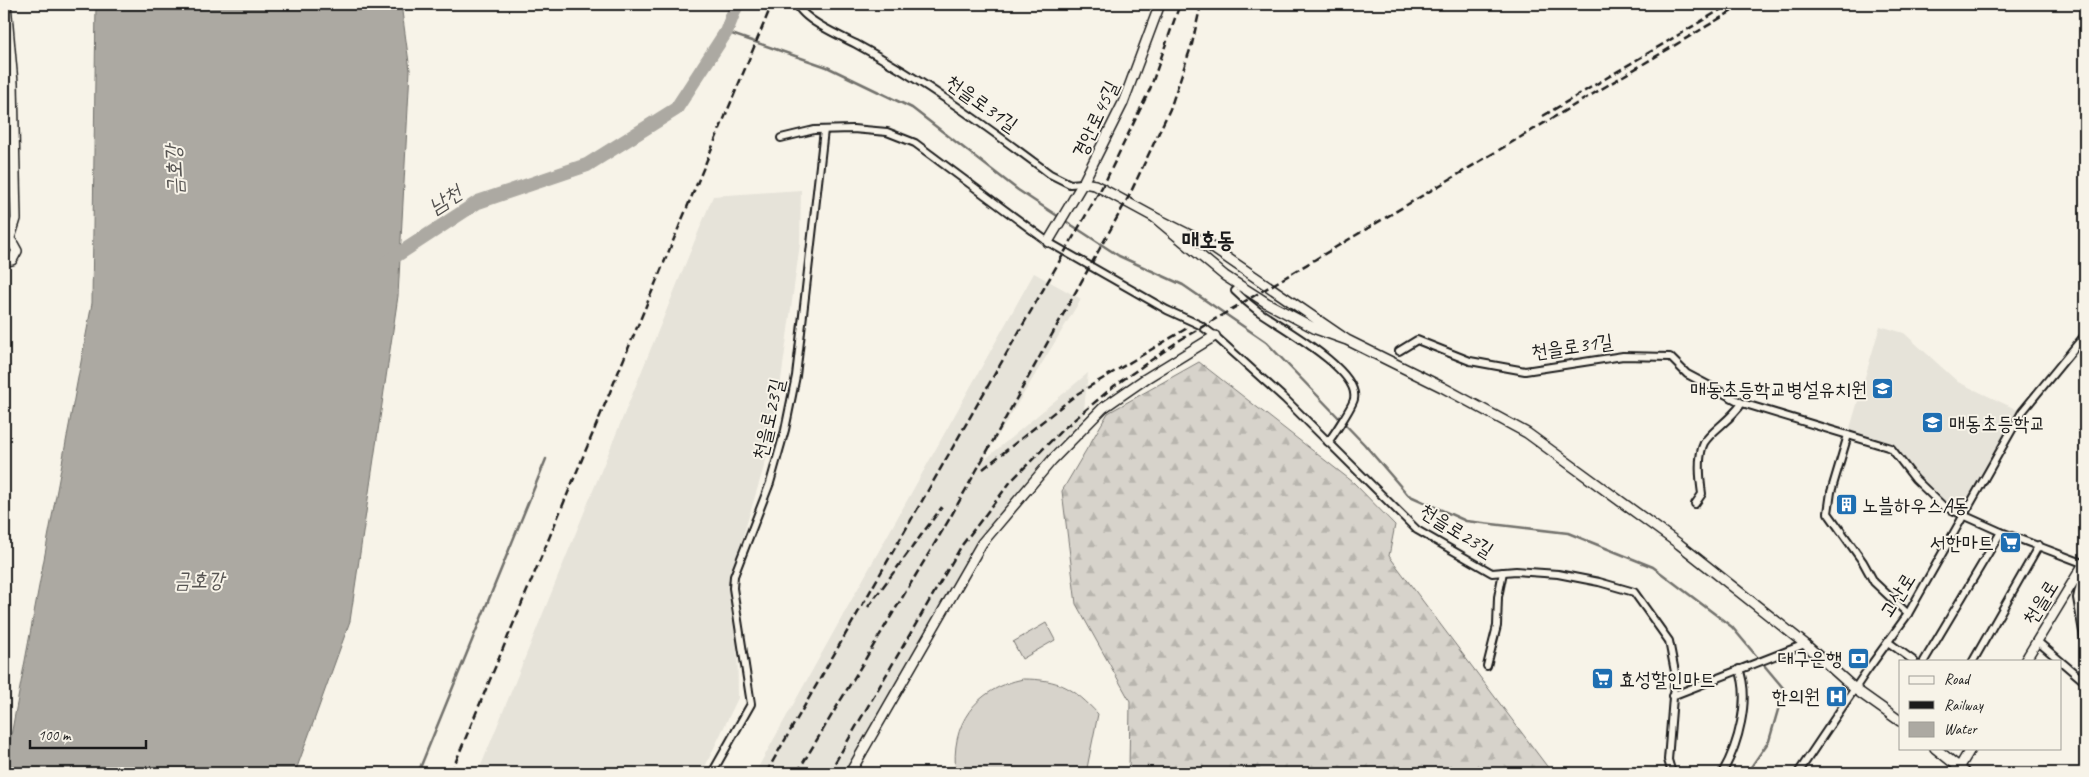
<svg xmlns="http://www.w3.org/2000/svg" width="2089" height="777" font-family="Caveat,'Poor Story',sans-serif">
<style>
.built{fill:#e6e3d9}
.forest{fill:url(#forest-firs);stroke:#7a7874}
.pitch{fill:#d7d3cb;stroke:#7a7874}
.water{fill:#aca9a2;stroke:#72716c}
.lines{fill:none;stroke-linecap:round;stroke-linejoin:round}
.stream{stroke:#72716c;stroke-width:2.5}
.river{stroke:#aca9a2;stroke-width:14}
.street-casing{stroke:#1c1c1c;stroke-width:10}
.secondary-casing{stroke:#1c1c1c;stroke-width:12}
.street{stroke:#f7f3e8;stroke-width:6}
.secondary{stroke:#f7f3e8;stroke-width:9}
.rail{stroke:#1c1c1c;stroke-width:2.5;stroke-dasharray:8 4;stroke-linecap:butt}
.labels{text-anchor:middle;stroke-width:4;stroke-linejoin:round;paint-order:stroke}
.street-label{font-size:20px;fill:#1c1c1c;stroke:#f7f3e8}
.poi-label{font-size:20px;fill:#1c1c1c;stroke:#f7f3e8;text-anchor:end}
.water-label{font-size:21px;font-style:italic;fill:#565452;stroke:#f7f3e8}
.quarter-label{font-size:22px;font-weight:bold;fill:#1c1c1c;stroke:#f7f3e8}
</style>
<defs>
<pattern id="forest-firs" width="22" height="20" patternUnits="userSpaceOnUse" patternTransform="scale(1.25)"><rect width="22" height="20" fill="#d7d3cb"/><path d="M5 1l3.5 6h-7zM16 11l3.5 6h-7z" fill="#b8b5ae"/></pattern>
</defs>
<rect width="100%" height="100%" fill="#f7f3e8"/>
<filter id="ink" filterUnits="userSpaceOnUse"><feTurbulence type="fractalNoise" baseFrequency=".02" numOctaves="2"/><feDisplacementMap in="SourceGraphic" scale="10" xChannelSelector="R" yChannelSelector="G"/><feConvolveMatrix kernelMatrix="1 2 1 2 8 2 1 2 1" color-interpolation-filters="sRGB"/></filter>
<g filter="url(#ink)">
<!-- built -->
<g class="built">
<path d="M801,190L800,244L773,437L736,559L738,698L702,773H478L713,196Z"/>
<path d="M1034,273L1081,299L982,462L1088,373L1083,419L1059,442L986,530L843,773H755Z"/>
<path d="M1880,326L1904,333L1958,382L2022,412L1964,517L1943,506L1891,448L1848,435Z"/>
</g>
<!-- forest -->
<path class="forest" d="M1199,362L1353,482L1395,525L1389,556L1552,773H1129L1130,701L1076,604L1062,491L1108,413Z"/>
<!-- pitch -->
<g class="pitch">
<path d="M1046,623L1055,640L1022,659L1013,642Z"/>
<path d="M1023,679C1059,679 1074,688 1098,714L1086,773H956C950,724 975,689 1023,679Z"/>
</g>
<!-- water -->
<path class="water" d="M96,4H401L410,70L398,296L350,621L295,773H4L92,303Z"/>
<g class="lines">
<!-- stream -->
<g class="stream">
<path d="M726,32L827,67L912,108L1018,190L1059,217"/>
<path d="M1064,220L1119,256L1183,285L1266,342L1364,444L1408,495L1466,521L1568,533L1653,567L1732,627L1784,689L1769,741L1747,773"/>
<path d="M418,773L546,459"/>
</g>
<!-- river -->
<path class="river" d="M385,263L478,202L587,165L676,109L726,32L737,4"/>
<defs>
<g id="street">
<path d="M797,4C803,20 840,36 856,44C925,81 987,127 1050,174L1070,184L1083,183"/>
<path d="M781,138L814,130L853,129L887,132L915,143L1048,242L1167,310L1200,325L1215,336L1285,399L1417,530L1492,573L1516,571L1558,574L1599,582L1634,592L1669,641L1675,672L1668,760L1672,773"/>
<path d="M4,229L12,231"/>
<path d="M1235,291C1242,298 1250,305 1258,311C1279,326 1360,370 1354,399C1353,405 1333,436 1328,442"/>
<path d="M1399,351L1417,340L1470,361L1525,371L1623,356L1670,357L1687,374L1742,403L1891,448L1915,479L1943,506L2001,532L2085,564"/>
<path d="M1848,435L1831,492L1828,513L1863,562L1874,582L1908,614"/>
<path d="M1695,504L1702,494C1700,480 1697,457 1704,443C1711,431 1732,419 1742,403"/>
<path d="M2084,567L2077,598L2085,643"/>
<path d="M2037,641L2085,682"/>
<path d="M1888,642L1914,661"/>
<path d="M1924,661L2001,532"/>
<path d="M1973,661L2039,545"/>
<path d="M1487,666L1497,626L1498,597L1503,572"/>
<path d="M1672,696L1805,644"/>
<path d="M712,773L751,704L733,588L734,576L770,483L785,430L796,376L824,130"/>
<path d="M1722,773C1738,746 1751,699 1739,669"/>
<path d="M1798,773L1866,672L1908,614L2022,412L2085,335"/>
</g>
<g id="secondary">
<path d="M6,4L13,83L16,219L9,241"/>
<path d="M1083,183L1095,185L1154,217"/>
<path d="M1048,242L1083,183L1123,103L1160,4"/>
<path d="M4,261L12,260L17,251L12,242L4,241"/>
<path d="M1347,340L1204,242L1154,217L1225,276L1267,303L1316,329L1347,340L1442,387L1527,433L1679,544L1805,644L1855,689L1900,721"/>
<path d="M2025,661L2085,562"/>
<path d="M1935,748L1966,773"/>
<path d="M850,773L982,543L1052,460L1103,408L1145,379L1215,336"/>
<path d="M1956,773L1971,748"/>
</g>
</defs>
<!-- street casing -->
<use href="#street" class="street-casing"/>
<!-- secondary casing -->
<use href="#secondary" class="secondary-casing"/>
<!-- street -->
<use href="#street" class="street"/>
<!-- secondary -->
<use href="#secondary" class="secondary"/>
<!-- rail -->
<g class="rail">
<path d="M1543,116L1730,4"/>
<path d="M983,469L1077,394L1189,327"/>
<path d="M868,607L942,507"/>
<path d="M451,773L772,4"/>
<path d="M766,773L1106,180L1150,89L1180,4"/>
<path d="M797,773L950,518L1129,196L1170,109L1192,44L1201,4"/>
<path d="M829,773L962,545L1012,480L1062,430L1114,386L1180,340L1744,4"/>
</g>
</g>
</g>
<!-- icons -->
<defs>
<symbol id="school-square" viewBox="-11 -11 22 22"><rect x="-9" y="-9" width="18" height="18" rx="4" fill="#1f6fb2" stroke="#f7f3e8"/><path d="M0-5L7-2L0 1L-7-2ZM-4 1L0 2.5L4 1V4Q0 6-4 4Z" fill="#fff"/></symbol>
<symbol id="building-square" viewBox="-11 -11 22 22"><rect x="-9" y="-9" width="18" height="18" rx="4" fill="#1f6fb2" stroke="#f7f3e8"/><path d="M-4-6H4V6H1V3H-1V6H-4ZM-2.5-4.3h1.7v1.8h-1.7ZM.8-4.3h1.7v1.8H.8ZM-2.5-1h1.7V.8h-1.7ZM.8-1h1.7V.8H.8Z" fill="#fff"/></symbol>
<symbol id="supermarket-square" viewBox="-11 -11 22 22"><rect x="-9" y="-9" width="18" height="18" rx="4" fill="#1f6fb2" stroke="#f7f3e8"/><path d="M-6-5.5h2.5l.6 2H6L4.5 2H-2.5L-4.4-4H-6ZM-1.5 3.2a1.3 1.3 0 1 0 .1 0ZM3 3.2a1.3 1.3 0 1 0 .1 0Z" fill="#fff"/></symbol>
<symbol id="bank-square" viewBox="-11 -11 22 22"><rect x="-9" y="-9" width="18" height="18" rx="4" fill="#1f6fb2" stroke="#f7f3e8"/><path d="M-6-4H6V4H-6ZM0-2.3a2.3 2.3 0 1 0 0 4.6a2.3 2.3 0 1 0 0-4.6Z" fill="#fff"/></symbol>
<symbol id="hospital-square" viewBox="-11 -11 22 22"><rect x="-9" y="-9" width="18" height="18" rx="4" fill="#1f6fb2" stroke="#f7f3e8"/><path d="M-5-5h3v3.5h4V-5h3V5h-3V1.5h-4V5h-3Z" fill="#fff"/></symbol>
</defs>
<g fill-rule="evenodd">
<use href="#school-square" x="1870" y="376" width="25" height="25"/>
<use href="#school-square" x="1920" y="410" width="25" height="25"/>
<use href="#building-square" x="1834" y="492" width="25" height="25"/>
<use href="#supermarket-square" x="1998" y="530" width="25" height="25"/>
<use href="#bank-square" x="1846" y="646" width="25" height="25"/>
<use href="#supermarket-square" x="1590" y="666" width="25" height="25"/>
<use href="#hospital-square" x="1824" y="684" width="25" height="25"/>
</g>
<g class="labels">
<!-- street labels -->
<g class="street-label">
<text transform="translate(982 103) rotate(35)" y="7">천을로31길</text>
<text transform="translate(1095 119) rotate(-65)" y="7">경안로45길</text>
<text transform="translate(1572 346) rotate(-8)" y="7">천을로31길</text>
<text transform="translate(768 419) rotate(-77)" y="7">천을로23길</text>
<text transform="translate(1457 530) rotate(32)" y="7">천을로23길</text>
<text transform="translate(1897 595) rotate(-58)" y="7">고산로</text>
<text transform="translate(2040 602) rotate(-58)" y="7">천을로</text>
</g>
<!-- poi labels -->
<g class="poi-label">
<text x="1867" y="396">매동초등학교병설유치원</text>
<text x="1949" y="430" text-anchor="start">매동초등학교</text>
<text x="1862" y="512" text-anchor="start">노블하우스A동</text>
<text x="1994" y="549">서한마트</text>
<text x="1842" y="665">대구은행</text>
<text x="1619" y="686" text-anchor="start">효성할인마트</text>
<text x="1820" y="703">한의원</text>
</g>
<!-- water labels -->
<g class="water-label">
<text transform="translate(174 170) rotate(-93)" y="7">금호강</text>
<text transform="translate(445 199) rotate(-32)" y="7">남천</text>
<text x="199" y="587">금호강</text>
</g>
<!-- quarter labels -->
<g class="quarter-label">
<text x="1208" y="247">매호동</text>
</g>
</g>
<!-- margin -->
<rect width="2089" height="777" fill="none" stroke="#f7f3e8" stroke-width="20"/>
<rect x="10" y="10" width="2069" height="757" fill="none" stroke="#1c1c1c" stroke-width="2" filter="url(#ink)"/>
<!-- legend -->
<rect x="1899" y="660" width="162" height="90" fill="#f7f3e8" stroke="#9f9d96"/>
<rect x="1909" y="676" width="25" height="8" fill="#f7f3e8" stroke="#9f9d96"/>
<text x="1944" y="684" font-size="15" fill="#1c1c1c">Road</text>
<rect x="1909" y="701" width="25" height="8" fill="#1c1c1c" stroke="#9f9d96"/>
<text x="1944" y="710" font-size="15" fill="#1c1c1c">Railway</text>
<rect x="1909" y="722" width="25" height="15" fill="#aca9a2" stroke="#9f9d96"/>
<text x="1944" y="734" font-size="15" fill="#1c1c1c">Water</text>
<!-- scale -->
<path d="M30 740v8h116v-8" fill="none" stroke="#1c1c1c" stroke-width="2.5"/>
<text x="38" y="740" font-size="15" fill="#1c1c1c" stroke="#f7f3e8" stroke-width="4" paint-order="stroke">100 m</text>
</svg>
